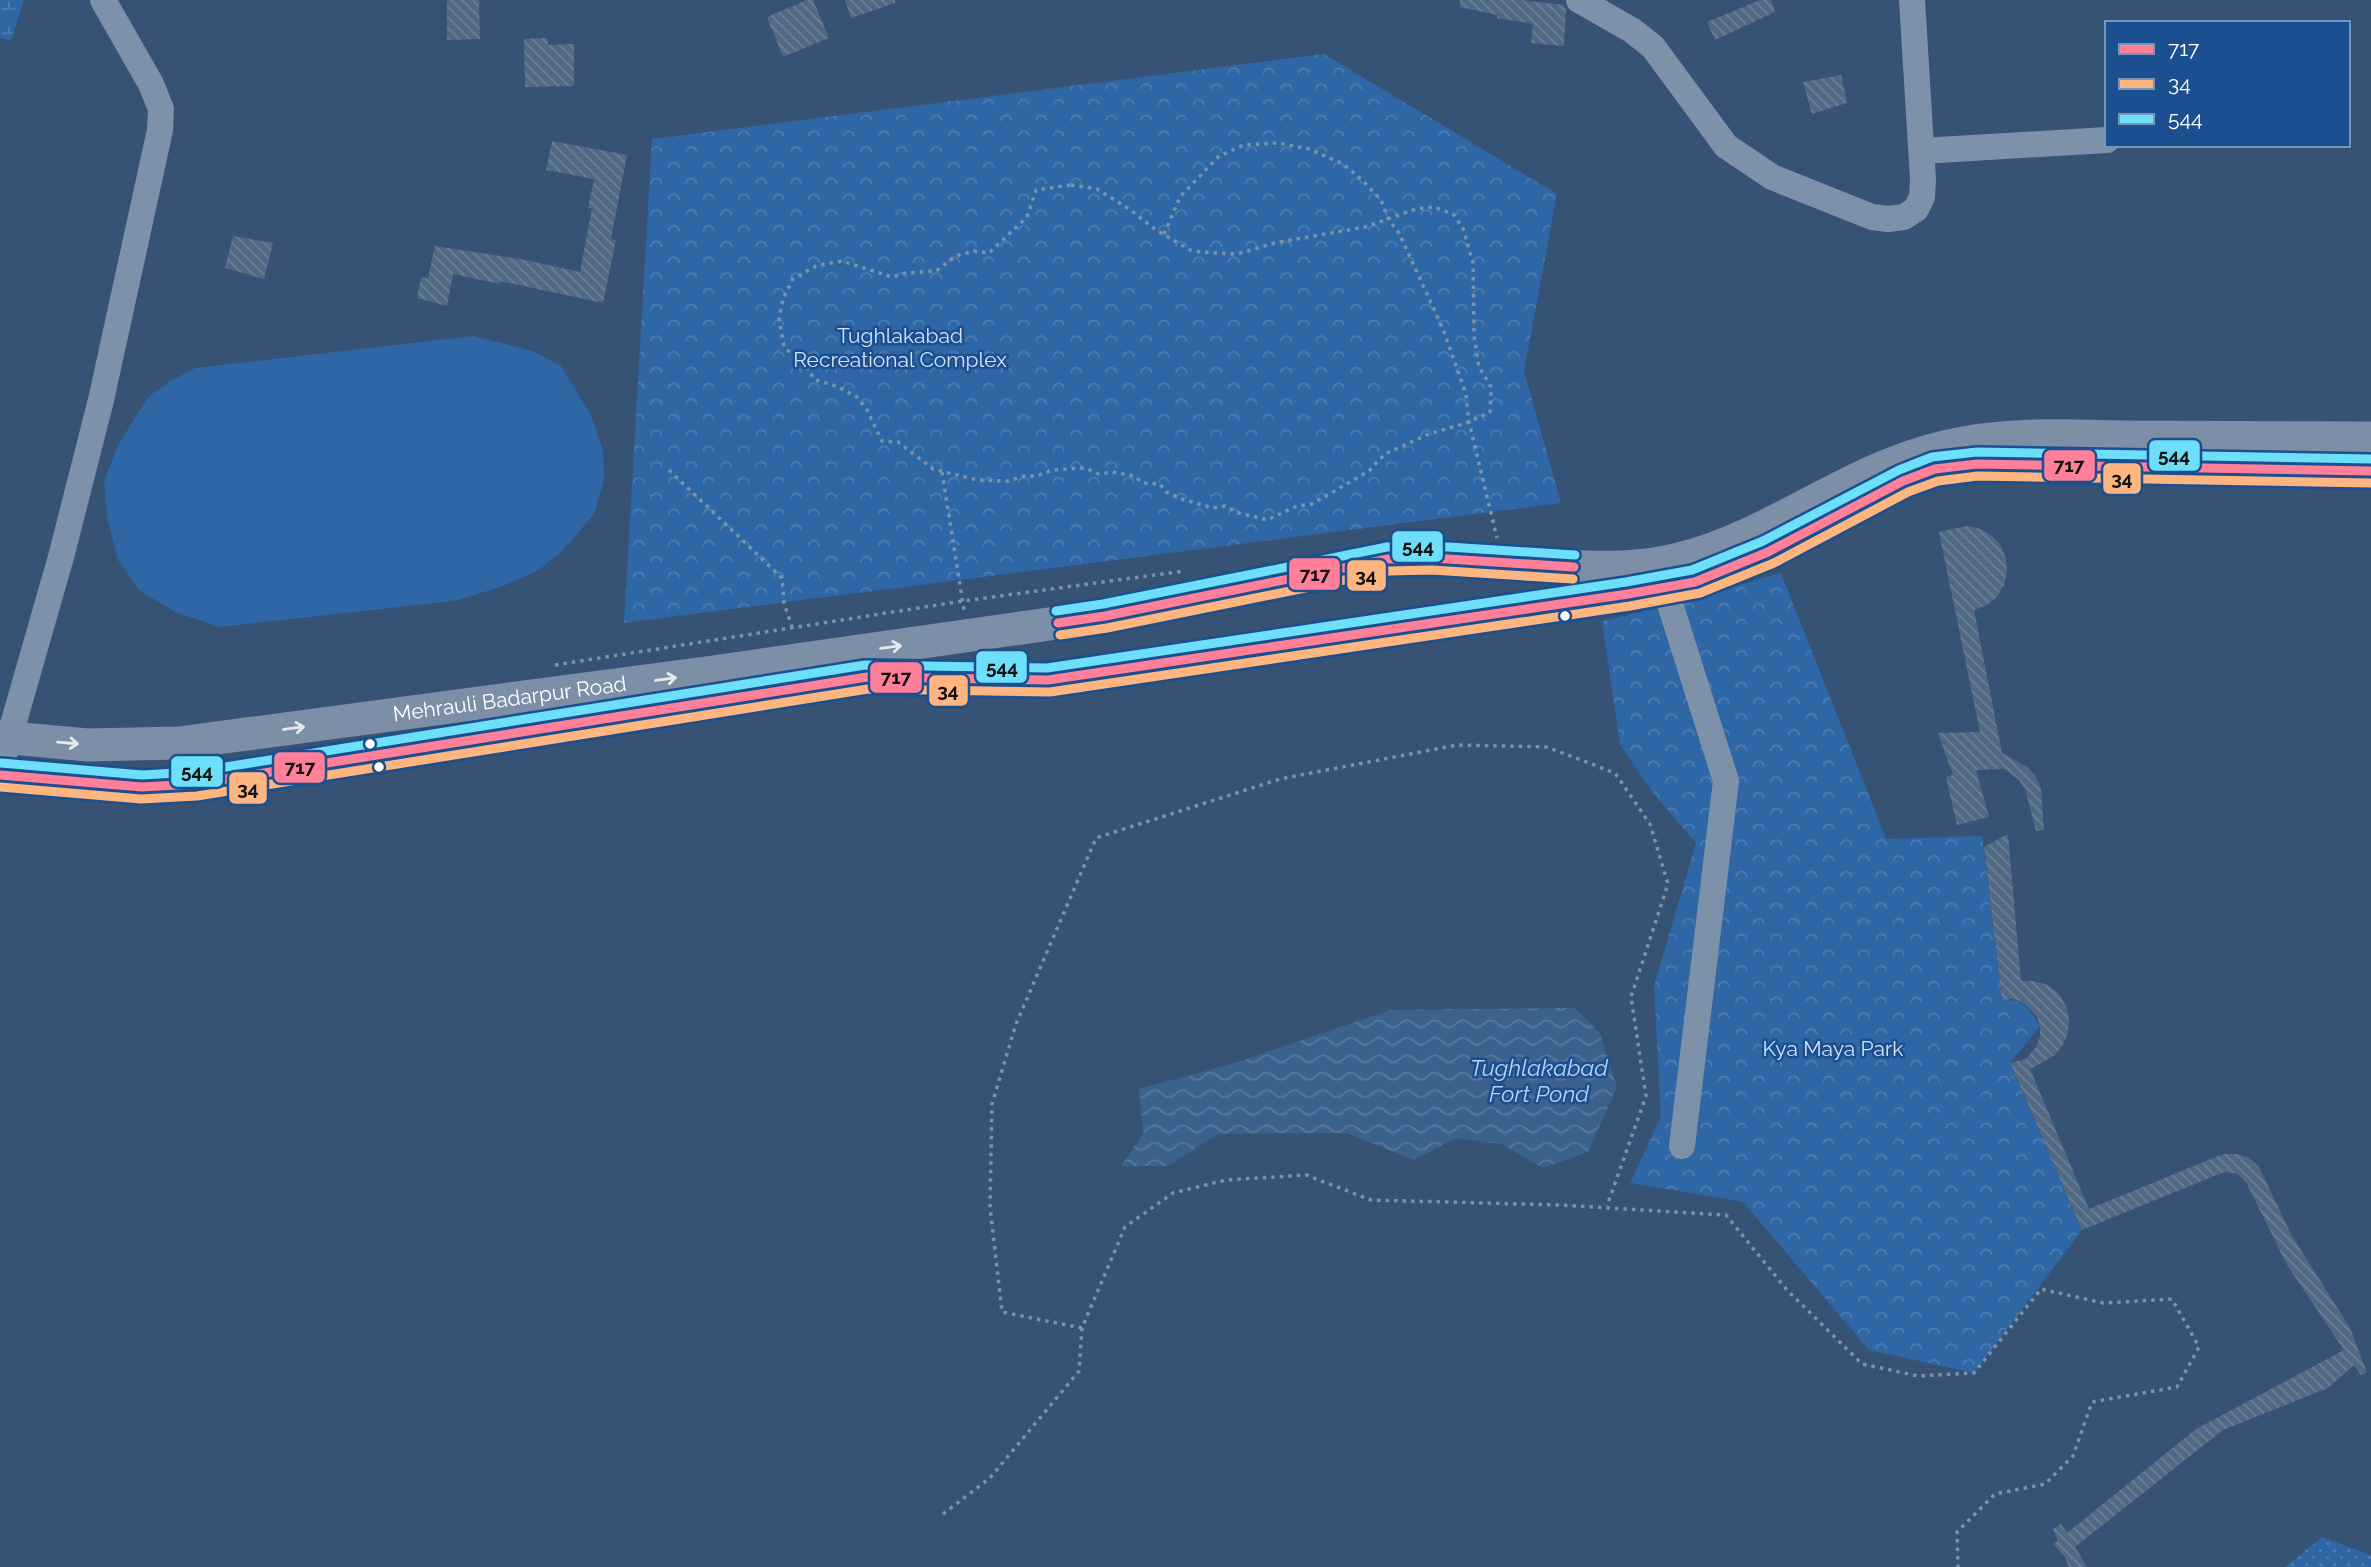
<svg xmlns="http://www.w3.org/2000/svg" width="2371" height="1567" font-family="Raleway,sans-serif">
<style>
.grass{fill:url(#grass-dots)}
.forest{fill:url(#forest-crowns)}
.wetland{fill:url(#wetland-marsh)}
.garden{fill:#2f66a5}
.water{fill:url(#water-waves)}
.building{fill:url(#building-back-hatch)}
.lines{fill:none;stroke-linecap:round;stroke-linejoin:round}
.path{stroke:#7d92a8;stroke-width:3.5;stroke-dasharray:3.5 5;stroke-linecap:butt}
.minor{stroke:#7d92a8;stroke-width:26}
.major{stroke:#7d8ea7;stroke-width:33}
.bus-1-casing{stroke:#1b4f8f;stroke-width:14}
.bus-2-casing{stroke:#1b4f8f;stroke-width:14}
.bus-3-casing{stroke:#1b4f8f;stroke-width:14}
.bus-1{stroke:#ff8098;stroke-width:9}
.bus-2{stroke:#ffb580;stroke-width:9}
.bus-3{stroke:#6ddff8;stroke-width:9}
.oneway{stroke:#e5e8ed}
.bus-dot{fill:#fff;stroke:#1b4f8f;stroke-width:2.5}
.labels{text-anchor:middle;stroke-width:5;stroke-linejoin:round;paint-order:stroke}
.park-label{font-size:21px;fill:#cfe3fa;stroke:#1b4f8f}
.street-label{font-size:21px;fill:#fff;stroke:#1b4f8f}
.water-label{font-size:23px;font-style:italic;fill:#b5d3f5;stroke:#1b4f8f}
.line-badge{stroke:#1b4f8f;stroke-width:2.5}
.pale-badge-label{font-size:19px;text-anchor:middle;font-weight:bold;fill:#111}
</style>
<defs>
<pattern id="grass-dots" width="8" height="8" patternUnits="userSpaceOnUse" patternTransform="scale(1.75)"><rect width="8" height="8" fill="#2f66a5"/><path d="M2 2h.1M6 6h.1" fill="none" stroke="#4e7db2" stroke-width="1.8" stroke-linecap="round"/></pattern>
<pattern id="forest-crowns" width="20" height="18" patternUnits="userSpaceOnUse" patternTransform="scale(1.75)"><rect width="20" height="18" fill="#2f66a5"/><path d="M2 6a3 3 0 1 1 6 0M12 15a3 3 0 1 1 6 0" fill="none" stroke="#4e7db2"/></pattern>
<pattern id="wetland-marsh" width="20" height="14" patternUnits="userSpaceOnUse" patternTransform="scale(1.75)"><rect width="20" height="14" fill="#2f66a5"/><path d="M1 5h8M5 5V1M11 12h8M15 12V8" fill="none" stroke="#4e7db2"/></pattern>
<pattern id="water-waves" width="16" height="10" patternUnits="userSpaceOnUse" patternTransform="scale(1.75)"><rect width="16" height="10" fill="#3b618d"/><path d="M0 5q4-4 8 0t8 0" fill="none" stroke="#58799e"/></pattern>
<pattern id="building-back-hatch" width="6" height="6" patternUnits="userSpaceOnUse" patternTransform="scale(1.75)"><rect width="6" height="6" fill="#526984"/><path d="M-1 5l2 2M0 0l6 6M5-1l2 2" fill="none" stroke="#6c8096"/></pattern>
</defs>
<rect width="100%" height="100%" fill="#365274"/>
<!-- grass -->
<path class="grass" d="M2322,1537L2371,1555V1567H2285Z"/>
<!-- forest -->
<g class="forest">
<path d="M1324,54L1557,194L1524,371L1561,503L624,623L652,139Z"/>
<path d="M1781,573L1886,839L1982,836L2002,999L2023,1002L2040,1026L2010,1063L2082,1230L1974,1373L1869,1350L1743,1202L1630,1183L1661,1117L1654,986L1696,843L1654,794L1620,745L1602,621L1671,605Z"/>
</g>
<!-- wetland -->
<path class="wetland" d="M0,0H24L11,41L0,38Z"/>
<!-- garden -->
<path class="garden" d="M473,336L533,351L561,366L591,415L603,450L604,480L594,514L564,549L539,570L501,587L454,601L220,627L177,613L139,590L118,560L107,517L104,481L118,445L148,397L164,385L195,368Z"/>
<!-- water -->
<path class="water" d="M1575,1008L1600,1033L1617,1087L1588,1152L1543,1168L1501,1144L1456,1138L1414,1160L1346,1133L1218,1134L1168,1166H1121L1143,1134L1139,1089L1235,1063L1390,1010Z"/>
<!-- building -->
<g class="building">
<path d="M447,0H479L480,39L447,40Z"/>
<path d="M807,0H813L829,38L783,57L767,17Z"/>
<path d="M845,0H895V3L851,18Z"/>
<path d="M1460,0H1520L1564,5L1566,9L1564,46L1531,43L1533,24L1497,18V15L1460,7Z"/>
<path d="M1760,0H1771L1775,12L1715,40L1707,22Z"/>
<path d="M547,38L548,45L574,44V86L525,87L524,39Z"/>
<path d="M1841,75L1847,103L1812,114L1803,82Z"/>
<path d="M552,141L627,155L611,239L616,240L603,303L500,281V284L453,274L447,306L417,298L421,277L428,278L435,246L520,259L580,272L592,208H588L594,179L546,170Z"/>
<path d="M233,236L273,243L264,279L225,268Z"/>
<path d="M1967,526L1981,529L1992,536L2001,546L2006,559L2007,572L2004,585L1997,597L1987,605L1974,610L2002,753L2027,767L2036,777L2041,789L2044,830L2036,831L2025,789L2019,780L2005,769L1976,770L1989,817L1957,825L1946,777L1953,775L1938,733L1980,732L1939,532Z"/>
<path d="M2008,834L2021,981H2034L2048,985L2059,994L2066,1006L2069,1019L2068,1033L2063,1045L2054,1056L2030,1069L2089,1209L2223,1154H2236L2249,1158L2259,1167L2292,1236L2350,1328L2367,1373L2361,1375L2354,1365L2328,1388L2223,1430L2075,1547L2087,1567H2069L2064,1556L2053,1544L2058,1541L2053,1529L2061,1524L2067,1533L2196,1429L2344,1350L2287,1265L2247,1184L2238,1174L2225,1172L2219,1174L2082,1230L2016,1076L2010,1079L2015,1073L2010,1063L2026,1059L2036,1047L2040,1037V1026L2037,1017L2023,1002L2013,999L2002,1000L1984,847Z"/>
</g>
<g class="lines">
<!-- path -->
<g class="path">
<path d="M1071,185L1097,189L1129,209L1156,230L1190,250L1201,252L1237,254L1274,243L1365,227L1416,209L1434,207L1453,214L1463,228L1473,263L1474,336L1479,367L1491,387L1490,412L1469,422L1429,434L1385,454L1369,471L1312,504L1297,506L1267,520L1239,513L1225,506L1212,508L1182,499L1166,492L1160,484L1143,483L1134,476L1112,472L1099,474L1085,468L1052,470L1036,476H1025L1008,481L977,480L933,469L898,442L882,441L867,410L857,397L836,386L815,380L806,367L784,347L779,319L783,299L793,279L816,266L842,261L892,277L906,273L936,271L956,256L974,251L989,253L1027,217L1036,190Z"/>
<path d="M1164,234L1180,197L1219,156L1244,145L1278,143L1309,149L1343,164L1361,179L1381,200L1388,219L1399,233L1443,329L1466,394L1469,422L1497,538"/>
<path d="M669,470L782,578L784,603L792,627"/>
<path d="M942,472L964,610"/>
<path d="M555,665L963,601L1184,571"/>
<path d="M1082,1328L1002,1312L990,1207L992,1104L1016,1024L1096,838L1280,779L1457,745L1547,747L1615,773L1650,824L1668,884L1631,997L1646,1096L1607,1206"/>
<path d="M943,1514L990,1478L1079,1371L1082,1328L1125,1227L1173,1193L1226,1180L1306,1175L1371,1200L1558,1205L1726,1215L1787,1290L1862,1364L1918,1376L1974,1373L2041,1289L2103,1303L2172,1299L2199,1347L2177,1387L2092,1402L2073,1456L2045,1484L1995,1494L1957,1532L1958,1567"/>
</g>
<!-- minor -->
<g class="minor">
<path d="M1579,0L1633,31L1653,47L1726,146L1772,177L1872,217L1888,219L1904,217L1916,209L1922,197L1923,179L1912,0"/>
<path d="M1922,151L2107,140"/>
<path d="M1665,588L1726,781L1682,1146"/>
<path d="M0,770L61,557L101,400L160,130L161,109L151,84L103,0"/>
</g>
<!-- major -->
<g class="major">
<path id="s1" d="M0,737L88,745L179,743L713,672L1105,616L1388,559C1446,558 1504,564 1562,566C1603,568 1643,569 1683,558C1775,534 1851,468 1944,447C2004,432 2067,436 2128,437C2209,437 2290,437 2371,438"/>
<path d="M0,775L142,787L195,784L867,677L1048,680L1628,594L1695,582L1768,552L1903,481L1935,469L1977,464L2371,471"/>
</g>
<defs>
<g id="bus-1">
<path d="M1058,623L1105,616L1388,559L1432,558L1574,567"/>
<path d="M0,775L142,787L195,784L867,677L1048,680L1628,594L1695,582L1768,552L1903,481L1935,469L1977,464L2371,471"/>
</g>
<g id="bus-2">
<path d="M1060,635L1107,628L1389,571L1432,570L1573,579"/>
<path d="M0,787L141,799L197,796L868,689L1050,692L1630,606L1700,593L1774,563L1908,492L1938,481L1978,476L2371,483"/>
</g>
<g id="bus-3">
<path d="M1056,611L1103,604L1387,547L1433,546L1575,555"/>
<path d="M1,763L142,775L194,772L865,665L1047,668L1626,582L1692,570L1763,541L1899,470L1932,457L1977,452L2371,459"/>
</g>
</defs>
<!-- bus-1 casing -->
<use href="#bus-1" class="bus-1-casing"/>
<!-- bus-2 casing -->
<use href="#bus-2" class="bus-2-casing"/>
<!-- bus-3 casing -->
<use href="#bus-3" class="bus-3-casing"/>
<!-- bus-1 -->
<use href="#bus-1" class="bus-1"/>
<!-- bus-2 -->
<use href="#bus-2" class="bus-2"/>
<!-- bus-3 -->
<use href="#bus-3" class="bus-3"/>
</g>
<!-- one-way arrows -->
<defs><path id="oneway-shaft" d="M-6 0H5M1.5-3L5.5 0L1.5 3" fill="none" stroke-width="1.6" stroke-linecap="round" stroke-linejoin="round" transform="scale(1.75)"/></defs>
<g class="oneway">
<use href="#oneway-shaft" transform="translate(891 647) rotate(-8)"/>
<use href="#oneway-shaft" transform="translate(666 679) rotate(-8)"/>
<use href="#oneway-shaft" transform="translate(294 728) rotate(-8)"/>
<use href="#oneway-shaft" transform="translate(68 743) rotate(5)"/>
</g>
<!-- markers -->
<g class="bus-dot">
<circle cx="1565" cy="616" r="6"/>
<circle cx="370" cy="744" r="6"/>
<circle cx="379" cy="767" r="6"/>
</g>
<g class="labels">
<!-- park labels -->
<g class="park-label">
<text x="900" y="343">Tughlakabad<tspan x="900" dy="24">Recreational Complex</tspan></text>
<text x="1833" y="1056">Kya Maya Park</text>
</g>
<!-- street labels -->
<g class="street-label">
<text dy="7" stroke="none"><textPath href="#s1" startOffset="513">Mehrauli Badarpur Road</textPath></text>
</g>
<!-- water labels -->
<g class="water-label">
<text x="1539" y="1076">Tughlakabad<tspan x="1539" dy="26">Fort Pond</tspan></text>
</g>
</g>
<g class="line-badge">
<rect x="2148" y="439" width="53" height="33" rx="7" fill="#6ddff8"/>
<rect x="2043" y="449" width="53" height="33" rx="7" fill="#ff8098"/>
<rect x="2102" y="462" width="40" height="33" rx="7" fill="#ffb580"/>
<rect x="1391" y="530" width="53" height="33" rx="7" fill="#6ddff8"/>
<rect x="1288" y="557" width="53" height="34" rx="7" fill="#ff8098"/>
<rect x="1346" y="559" width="41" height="33" rx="7" fill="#ffb580"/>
<rect x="975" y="650" width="53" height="34" rx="7" fill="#6ddff8"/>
<rect x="869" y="661" width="54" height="33" rx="7" fill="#ff8098"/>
<rect x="928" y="674" width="41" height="33" rx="7" fill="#ffb580"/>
<rect x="273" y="751" width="53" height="33" rx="7" fill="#ff8098"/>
<rect x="170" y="755" width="54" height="33" rx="7" fill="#6ddff8"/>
<rect x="228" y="771" width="40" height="34" rx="7" fill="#ffb580"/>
</g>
<g class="pale-badge-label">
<text x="2174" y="462">544</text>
<text x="2069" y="472">717</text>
<text x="2122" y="485">34</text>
<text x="1418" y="553">544</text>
<text x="1315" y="581">717</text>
<text x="1366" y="582">34</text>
<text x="1002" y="674">544</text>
<text x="896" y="684">717</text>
<text x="948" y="697">34</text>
<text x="300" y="774">717</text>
<text x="197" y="778">544</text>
<text x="248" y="795">34</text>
</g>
<!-- legend -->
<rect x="2105" y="21" width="245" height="126" fill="#1b4f8f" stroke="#7695bc" stroke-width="2"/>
<rect x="2119" y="44" width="35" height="10" fill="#ff8098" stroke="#7695bc" stroke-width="2"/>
<text x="2168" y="56" font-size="21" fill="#ffffff">717</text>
<rect x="2119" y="79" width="35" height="10" fill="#ffb580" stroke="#7695bc" stroke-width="2"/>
<text x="2168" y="91" font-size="21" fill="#ffffff">34</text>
<rect x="2119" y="114" width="35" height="10" fill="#6ddff8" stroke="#7695bc" stroke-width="2"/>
<text x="2168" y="126" font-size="21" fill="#ffffff">544</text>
</svg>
